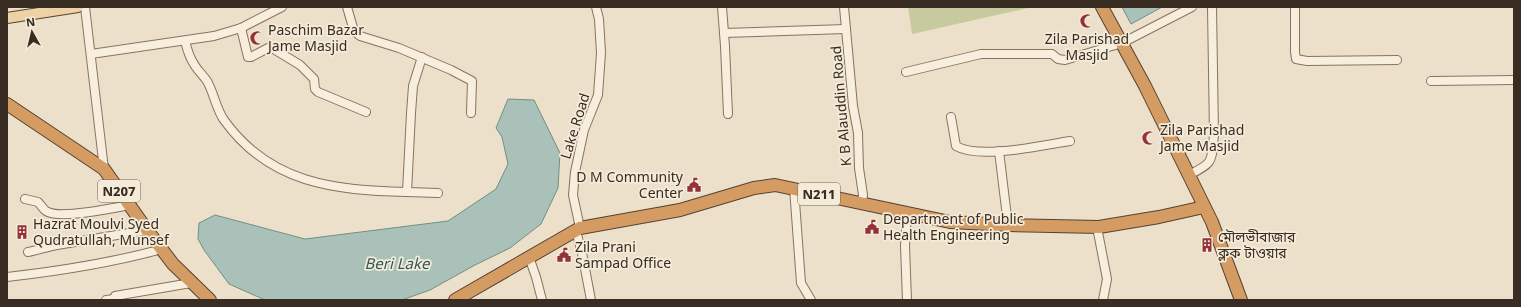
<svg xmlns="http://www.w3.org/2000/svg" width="1521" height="307" font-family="Georgia,'Noto Sans Bengali',serif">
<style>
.park{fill:#c7ca9e}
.water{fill:#aac1b9;stroke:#718f86}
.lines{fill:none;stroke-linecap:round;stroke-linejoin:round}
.minor-casing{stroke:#88735f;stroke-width:10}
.major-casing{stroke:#564133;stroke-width:12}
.highway-casing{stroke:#564133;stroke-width:14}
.minor{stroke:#f7eedd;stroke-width:8}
.major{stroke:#ecd2a5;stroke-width:10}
.highway{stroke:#d49c62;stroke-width:12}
.labels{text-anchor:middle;stroke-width:3.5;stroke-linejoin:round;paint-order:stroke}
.shield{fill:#f4ebd9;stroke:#716559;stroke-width:1}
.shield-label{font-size:13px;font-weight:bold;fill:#392c22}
.poi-label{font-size:14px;fill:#392c22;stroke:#f4ebd9;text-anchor:start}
.street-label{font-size:14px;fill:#392c22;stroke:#f4ebd9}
.water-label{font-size:15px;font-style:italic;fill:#325853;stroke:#f4ebd9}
</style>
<rect width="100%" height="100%" fill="#ece0ca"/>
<!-- park -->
<path class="park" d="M908,7H1033L912,34Z"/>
<!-- water -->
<g class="water">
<path d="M1122,7H1162L1131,24Z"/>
<path d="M508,99L534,100L560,153L558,188L541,224L510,248L475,265L430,290L402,300H265L229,284L204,250L198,239L199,223L215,215L305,239L448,221L496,189L508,164L502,137L496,128Z"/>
</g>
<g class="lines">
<defs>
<g id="minor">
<path d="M85,7L104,169"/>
<path d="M347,7L354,31L360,36L399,48L451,70L472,81L471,113"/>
<path d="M722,7L725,46L728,114"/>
<path d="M844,7L853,106L858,133L859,168L863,195L862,203"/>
<path d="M1295,7V52L1296,59L1307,61L1397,60"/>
<path d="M241,28L248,57H251L268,48H272L300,65L314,79L315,89L318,92L366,112"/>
<path d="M724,33L846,29"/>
<path d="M185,41C187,49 189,57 194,64C197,70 203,75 207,81C214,93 216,109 224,120C270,184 334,190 407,192L411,113L413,86L422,57"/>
<path d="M91,54L214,36L241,28L282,7"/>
<path d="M906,72L981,54H1052L1058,59L1065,60L1122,43L1192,7"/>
<path d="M1431,81L1514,80"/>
<path d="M951,117L956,146C980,160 1043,145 1070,141"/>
<path d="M999,151L1008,225"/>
<path d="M1189,175C1214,162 1211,163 1214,135L1212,7"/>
<path d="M794,188L801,283L811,300"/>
<path d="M407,192L438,193"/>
<path d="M25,199L38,202C41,205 43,209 46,211C59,220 113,208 130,205"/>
<path d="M1097,227L1107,279L1103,300"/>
<path d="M580,228L573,195L575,172L584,130L598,95L601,53L599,19L596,7"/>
<path d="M576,231L582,253L591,300"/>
<path d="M28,252C38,250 47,247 57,245L147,230"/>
<path d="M529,257L536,277L542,300"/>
<path d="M7,277C60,271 111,263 162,249"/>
<path d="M106,300L114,299"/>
<path d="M114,300L115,296L191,283"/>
<path d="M907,300L905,246L907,213"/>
</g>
<path id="major" d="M7,18L78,7"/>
<g id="highway">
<path d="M1102,7L1145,86L1212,222L1241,300"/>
<path d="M7,104L104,169L147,230L173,264L210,300"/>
<path d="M455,300L580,228L680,210L754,188L775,185L950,222L1008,225L1099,227L1159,217L1204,207"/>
</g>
</defs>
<!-- minor casing -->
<use href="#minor" class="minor-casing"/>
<!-- major casing -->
<use href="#major" class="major-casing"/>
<!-- highway casing -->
<use href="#highway" class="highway-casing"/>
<!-- minor -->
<use href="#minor" class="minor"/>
<!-- major -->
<use href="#major" class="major"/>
<!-- highway -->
<use href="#highway" class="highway"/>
</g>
<!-- icons -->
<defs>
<symbol id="mosque-bare" viewBox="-9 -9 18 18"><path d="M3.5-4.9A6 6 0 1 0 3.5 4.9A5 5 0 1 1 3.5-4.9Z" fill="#933339" stroke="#f4ebd9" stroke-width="2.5" paint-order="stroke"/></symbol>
<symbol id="civic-bare" viewBox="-9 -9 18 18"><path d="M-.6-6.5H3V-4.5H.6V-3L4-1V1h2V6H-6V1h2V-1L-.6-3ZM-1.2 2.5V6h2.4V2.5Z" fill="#933339" stroke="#f4ebd9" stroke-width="2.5" paint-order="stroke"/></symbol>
<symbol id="building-bare" viewBox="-9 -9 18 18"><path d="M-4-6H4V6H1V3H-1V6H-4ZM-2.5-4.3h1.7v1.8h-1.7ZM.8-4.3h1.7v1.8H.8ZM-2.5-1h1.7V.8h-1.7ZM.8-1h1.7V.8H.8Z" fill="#933339" stroke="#f4ebd9" stroke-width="2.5" paint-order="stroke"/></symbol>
</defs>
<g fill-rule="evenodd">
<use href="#mosque-bare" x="1077" y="11" width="20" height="20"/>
<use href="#mosque-bare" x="247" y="28" width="20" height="20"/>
<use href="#mosque-bare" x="1139" y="128" width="20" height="20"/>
<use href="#civic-bare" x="684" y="175" width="20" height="20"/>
<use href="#civic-bare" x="862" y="217" width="20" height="20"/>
<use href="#building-bare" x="12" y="222" width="20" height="20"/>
<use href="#building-bare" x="1197" y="235" width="20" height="20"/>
<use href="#civic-bare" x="554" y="245" width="20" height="20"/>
</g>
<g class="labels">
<!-- shield labels -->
<g class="shield">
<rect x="98" y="180" width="42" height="22" rx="3"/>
<rect x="798" y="183" width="42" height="22" rx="3"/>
</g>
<g class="shield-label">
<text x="119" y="196">N207</text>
<text x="819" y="199">N211</text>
</g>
<!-- poi labels -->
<g class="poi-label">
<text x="268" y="35">Paschim Bazar<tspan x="268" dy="16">Jame Masjid</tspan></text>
<text x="1087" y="44" text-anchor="middle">Zila Parishad<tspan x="1087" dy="16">Masjid</tspan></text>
<text x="1160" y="135">Zila Parishad<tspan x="1160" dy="16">Jame Masjid</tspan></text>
<text x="683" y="182" text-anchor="end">D M Community<tspan x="683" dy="16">Center</tspan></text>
<text x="883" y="224">Department of Public<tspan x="883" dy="16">Health Engineering</tspan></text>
<text x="33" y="229">Hazrat Moulvi Syed<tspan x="33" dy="16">Qudratullah, Munsef</tspan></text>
<text x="1218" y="242">মৌলভীবাজার<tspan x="1218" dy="16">ক্লক টাওয়ার</tspan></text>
<text x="575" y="252">Zila Prani<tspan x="575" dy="16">Sampad Office</tspan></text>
</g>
<!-- street labels -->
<g class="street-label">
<text transform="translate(841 106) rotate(-95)" y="5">K B Alauddin Road</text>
<text transform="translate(575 126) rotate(-73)" y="5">Lake Road</text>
</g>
<!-- water labels -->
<g class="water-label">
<text x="397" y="269">Beri Lake</text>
</g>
</g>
<!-- border -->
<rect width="1521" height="307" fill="none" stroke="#392c22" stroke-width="16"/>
<!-- north arrow -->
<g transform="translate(32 32) rotate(352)" stroke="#f4ebd9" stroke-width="3" paint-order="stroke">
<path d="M0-3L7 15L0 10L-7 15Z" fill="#392c22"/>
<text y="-6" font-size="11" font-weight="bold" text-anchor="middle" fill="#392c22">N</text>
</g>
</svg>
